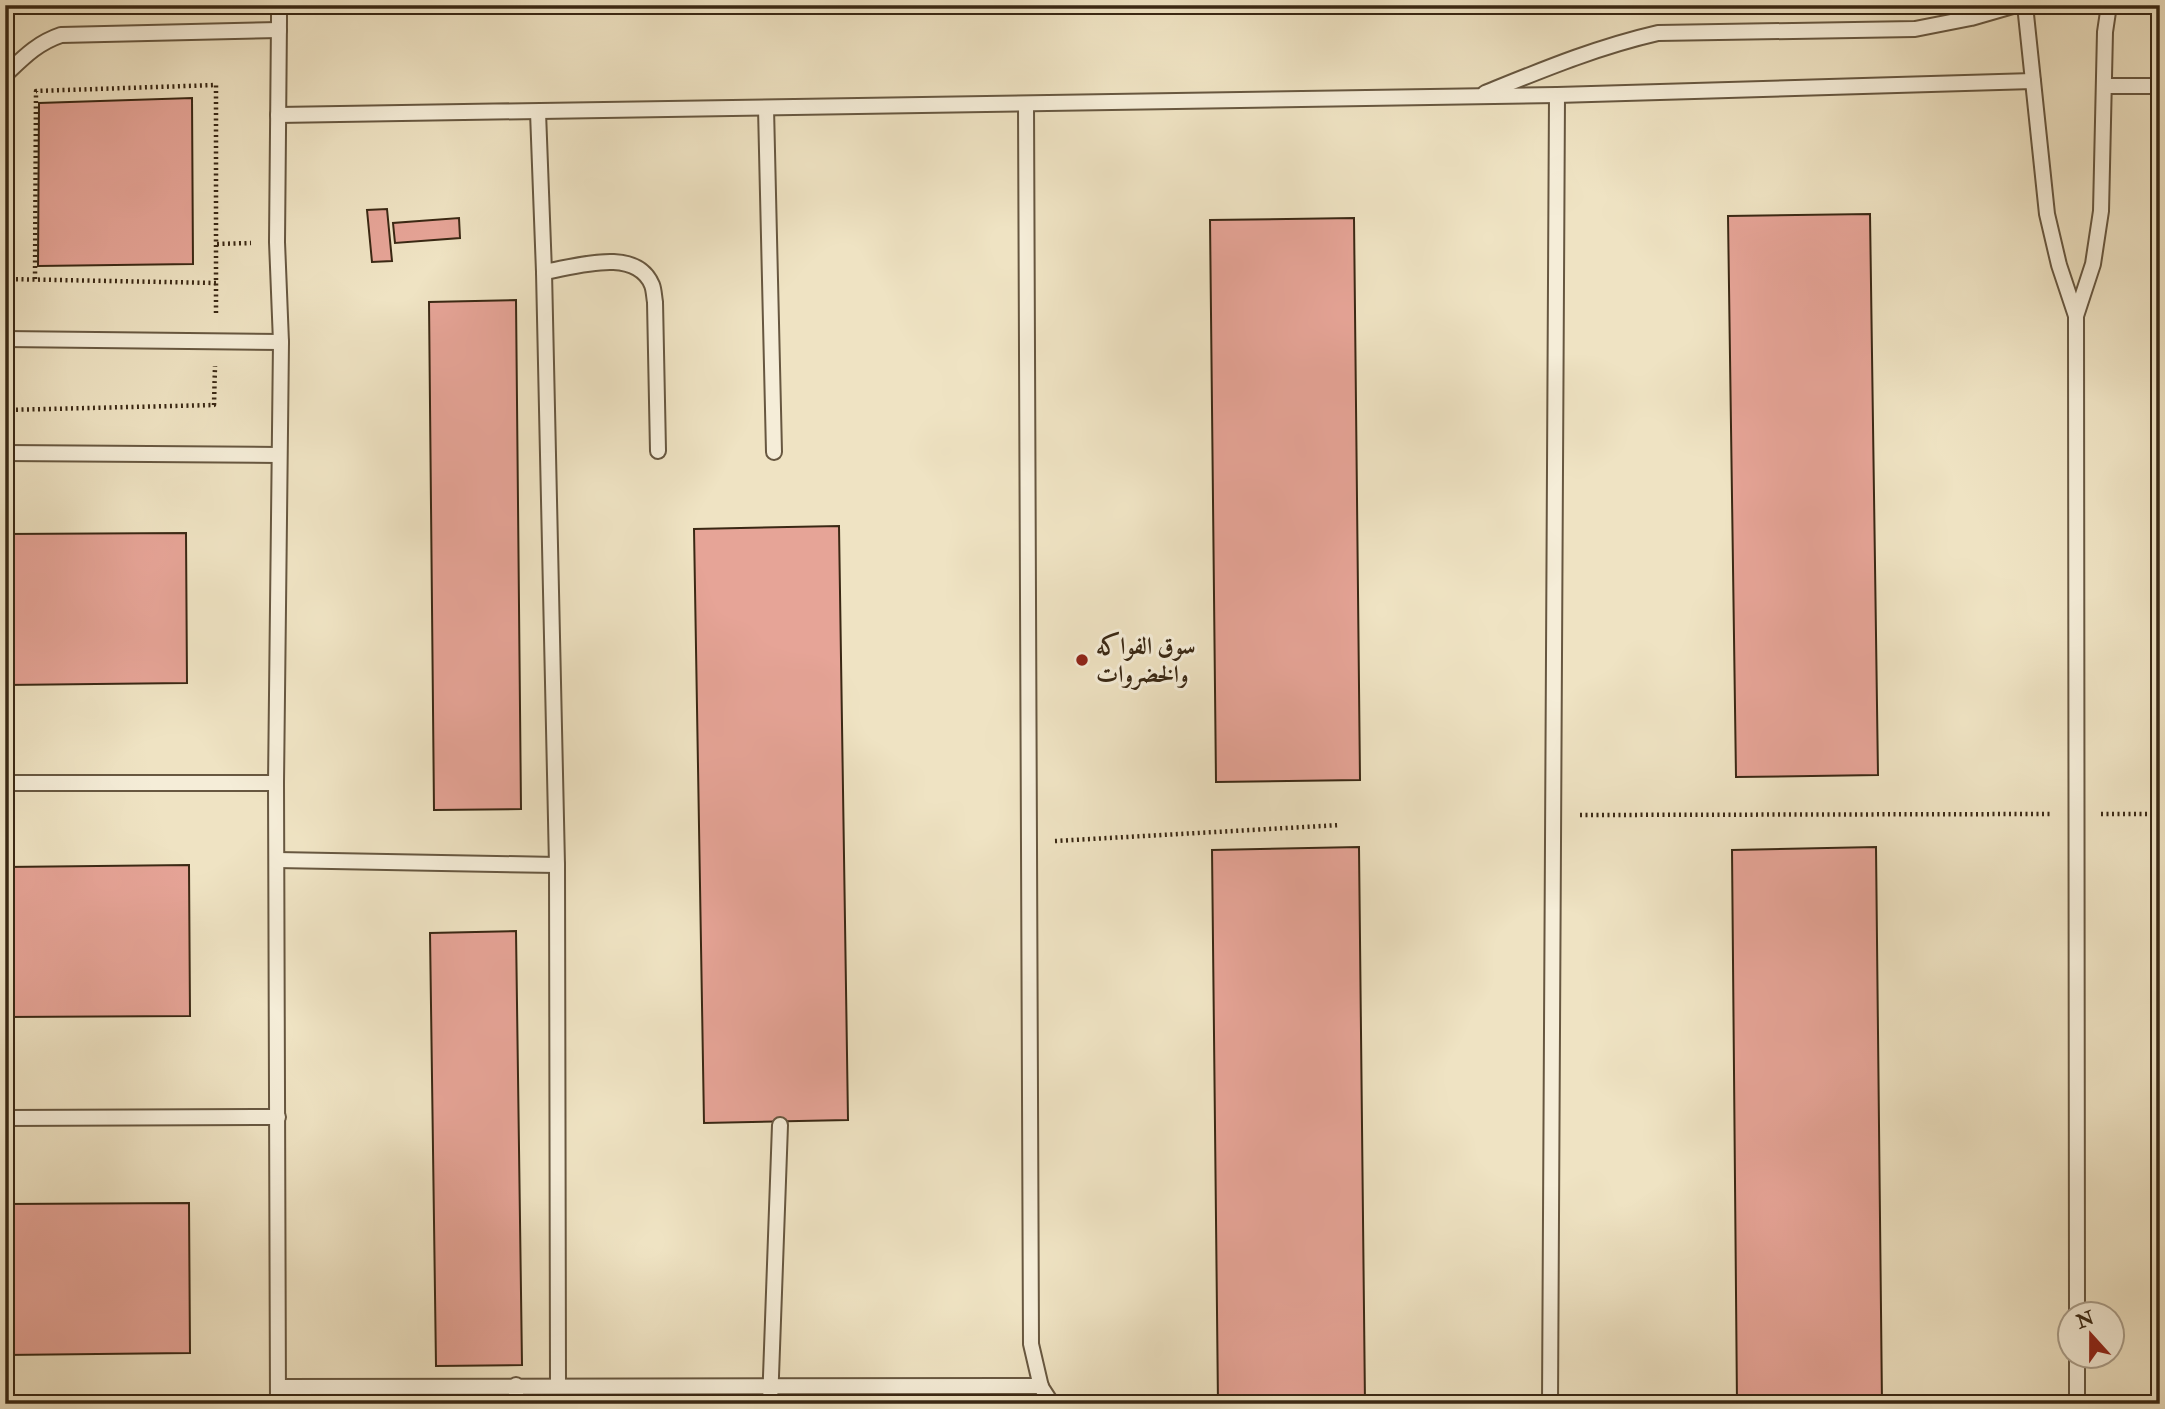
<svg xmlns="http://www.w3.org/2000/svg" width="2165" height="1409" font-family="'IM FELL Double Pica',Amiri,serif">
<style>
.building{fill:#e6a497;stroke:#3a2814;stroke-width:2}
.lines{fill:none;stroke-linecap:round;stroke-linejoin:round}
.service-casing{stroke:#675740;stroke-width:18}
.path{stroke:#3a2814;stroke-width:4.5;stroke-dasharray:2 3.5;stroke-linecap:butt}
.service{stroke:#f5edd8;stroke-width:14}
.poi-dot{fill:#8f2418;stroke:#f5edd8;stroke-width:2.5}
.labels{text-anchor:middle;stroke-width:6;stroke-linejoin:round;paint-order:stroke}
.poi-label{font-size:24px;font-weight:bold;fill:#3a2814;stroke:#f5edd8;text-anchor:start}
</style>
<rect width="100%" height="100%" fill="#efe3c3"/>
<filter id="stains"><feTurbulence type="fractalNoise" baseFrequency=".00286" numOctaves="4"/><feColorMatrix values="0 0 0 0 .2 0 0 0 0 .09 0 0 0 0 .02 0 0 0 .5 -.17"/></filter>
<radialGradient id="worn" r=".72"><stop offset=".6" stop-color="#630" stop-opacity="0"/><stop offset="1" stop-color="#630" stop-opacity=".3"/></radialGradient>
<!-- building -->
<g class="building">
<path d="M192,98L193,264L38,266L39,103Z"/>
<path d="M387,209L392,261L372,262L367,210Z"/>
<path d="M1870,214L1878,775L1736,777L1728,216Z"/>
<path d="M459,218L460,238L395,243L393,223Z"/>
<path d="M1354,218L1360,780L1216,782L1210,220Z"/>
<path d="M516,300L521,809L434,810L429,302Z"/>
<path d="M839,526L848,1120L704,1123L694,529Z"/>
<path d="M186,533L187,683L5,685V534Z"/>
<path d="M1359,847L1365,1404H1218L1212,850Z"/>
<path d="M1876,847L1882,1404H1737L1732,850Z"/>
<path d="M189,865L190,1016L5,1017V867Z"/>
<path d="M516,931L522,1365L436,1366L430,933Z"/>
<path d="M189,1203L190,1353L5,1355V1204Z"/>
</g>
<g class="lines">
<defs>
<g id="service">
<path d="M2025,5L2047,214L2059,265L2076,316"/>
<path d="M5,75C23,58 37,43 61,35L279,30"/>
<path d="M2104,86H2160"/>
<path d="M1485,93C1542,70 1597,47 1658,33L1915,29L1971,18L2016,5"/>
<path d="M1026,104L1031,1344L1041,1387L1052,1404"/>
<path d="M766,108L774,452"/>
<path d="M538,112L544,272L557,865L558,1385"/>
<path d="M278,115L1557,95L2033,81"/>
<path d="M544,272C575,267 636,246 652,285C654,290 654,297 655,302L658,451"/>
<path d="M5,339L281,342"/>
<path d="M5,453L279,455"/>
<path d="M5,783H276"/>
<path d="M277,860L557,865"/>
<path d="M5,1118L278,1117"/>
<path d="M2077,1314L2076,316L2093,264L2101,211L2105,32L2109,5"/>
<path d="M2077,1356V1404"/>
<path d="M516,1385V1404"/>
<path d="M278,1387L1041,1386"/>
<path d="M278,1404L276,783L281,342L277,242L279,21V12L284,5"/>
<path d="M770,1404L780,1125"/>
<path d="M1550,1404L1557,95"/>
</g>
</defs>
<!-- service casing -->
<use href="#service" class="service-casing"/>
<!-- path -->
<g class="path">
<path d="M217,244L251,243"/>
<path d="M5,279L217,283"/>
<path d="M35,279L36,91L216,85V315"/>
<path d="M5,410L214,405L215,366"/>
<path d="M2101,814H2160"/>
<path d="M1580,815L2050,814"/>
<path d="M1055,841L1340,825"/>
</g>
<!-- service -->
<use href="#service" class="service"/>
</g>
<!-- markers -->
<circle class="poi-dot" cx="1082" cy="660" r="7"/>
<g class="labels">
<!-- poi labels -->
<g class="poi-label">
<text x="1096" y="654">سوق الفواكه<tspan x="1096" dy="28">والخضروات</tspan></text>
</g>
</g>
<!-- margin -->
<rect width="2165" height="1409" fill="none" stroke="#efe3c3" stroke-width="28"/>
<rect x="7" y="7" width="2151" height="1395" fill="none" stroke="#3a2814" stroke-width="3.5"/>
<rect x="14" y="14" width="2137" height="1381" fill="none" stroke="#3a2814" stroke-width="2"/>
<!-- north arrow -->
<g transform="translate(2091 1335) rotate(339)"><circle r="33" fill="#f5edd8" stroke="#aa9e8a" stroke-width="2"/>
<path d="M0-5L12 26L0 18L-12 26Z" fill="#8f2418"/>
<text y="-10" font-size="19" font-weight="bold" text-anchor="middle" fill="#3a2814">N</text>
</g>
<rect width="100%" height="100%" filter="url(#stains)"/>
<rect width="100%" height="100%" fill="url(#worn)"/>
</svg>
